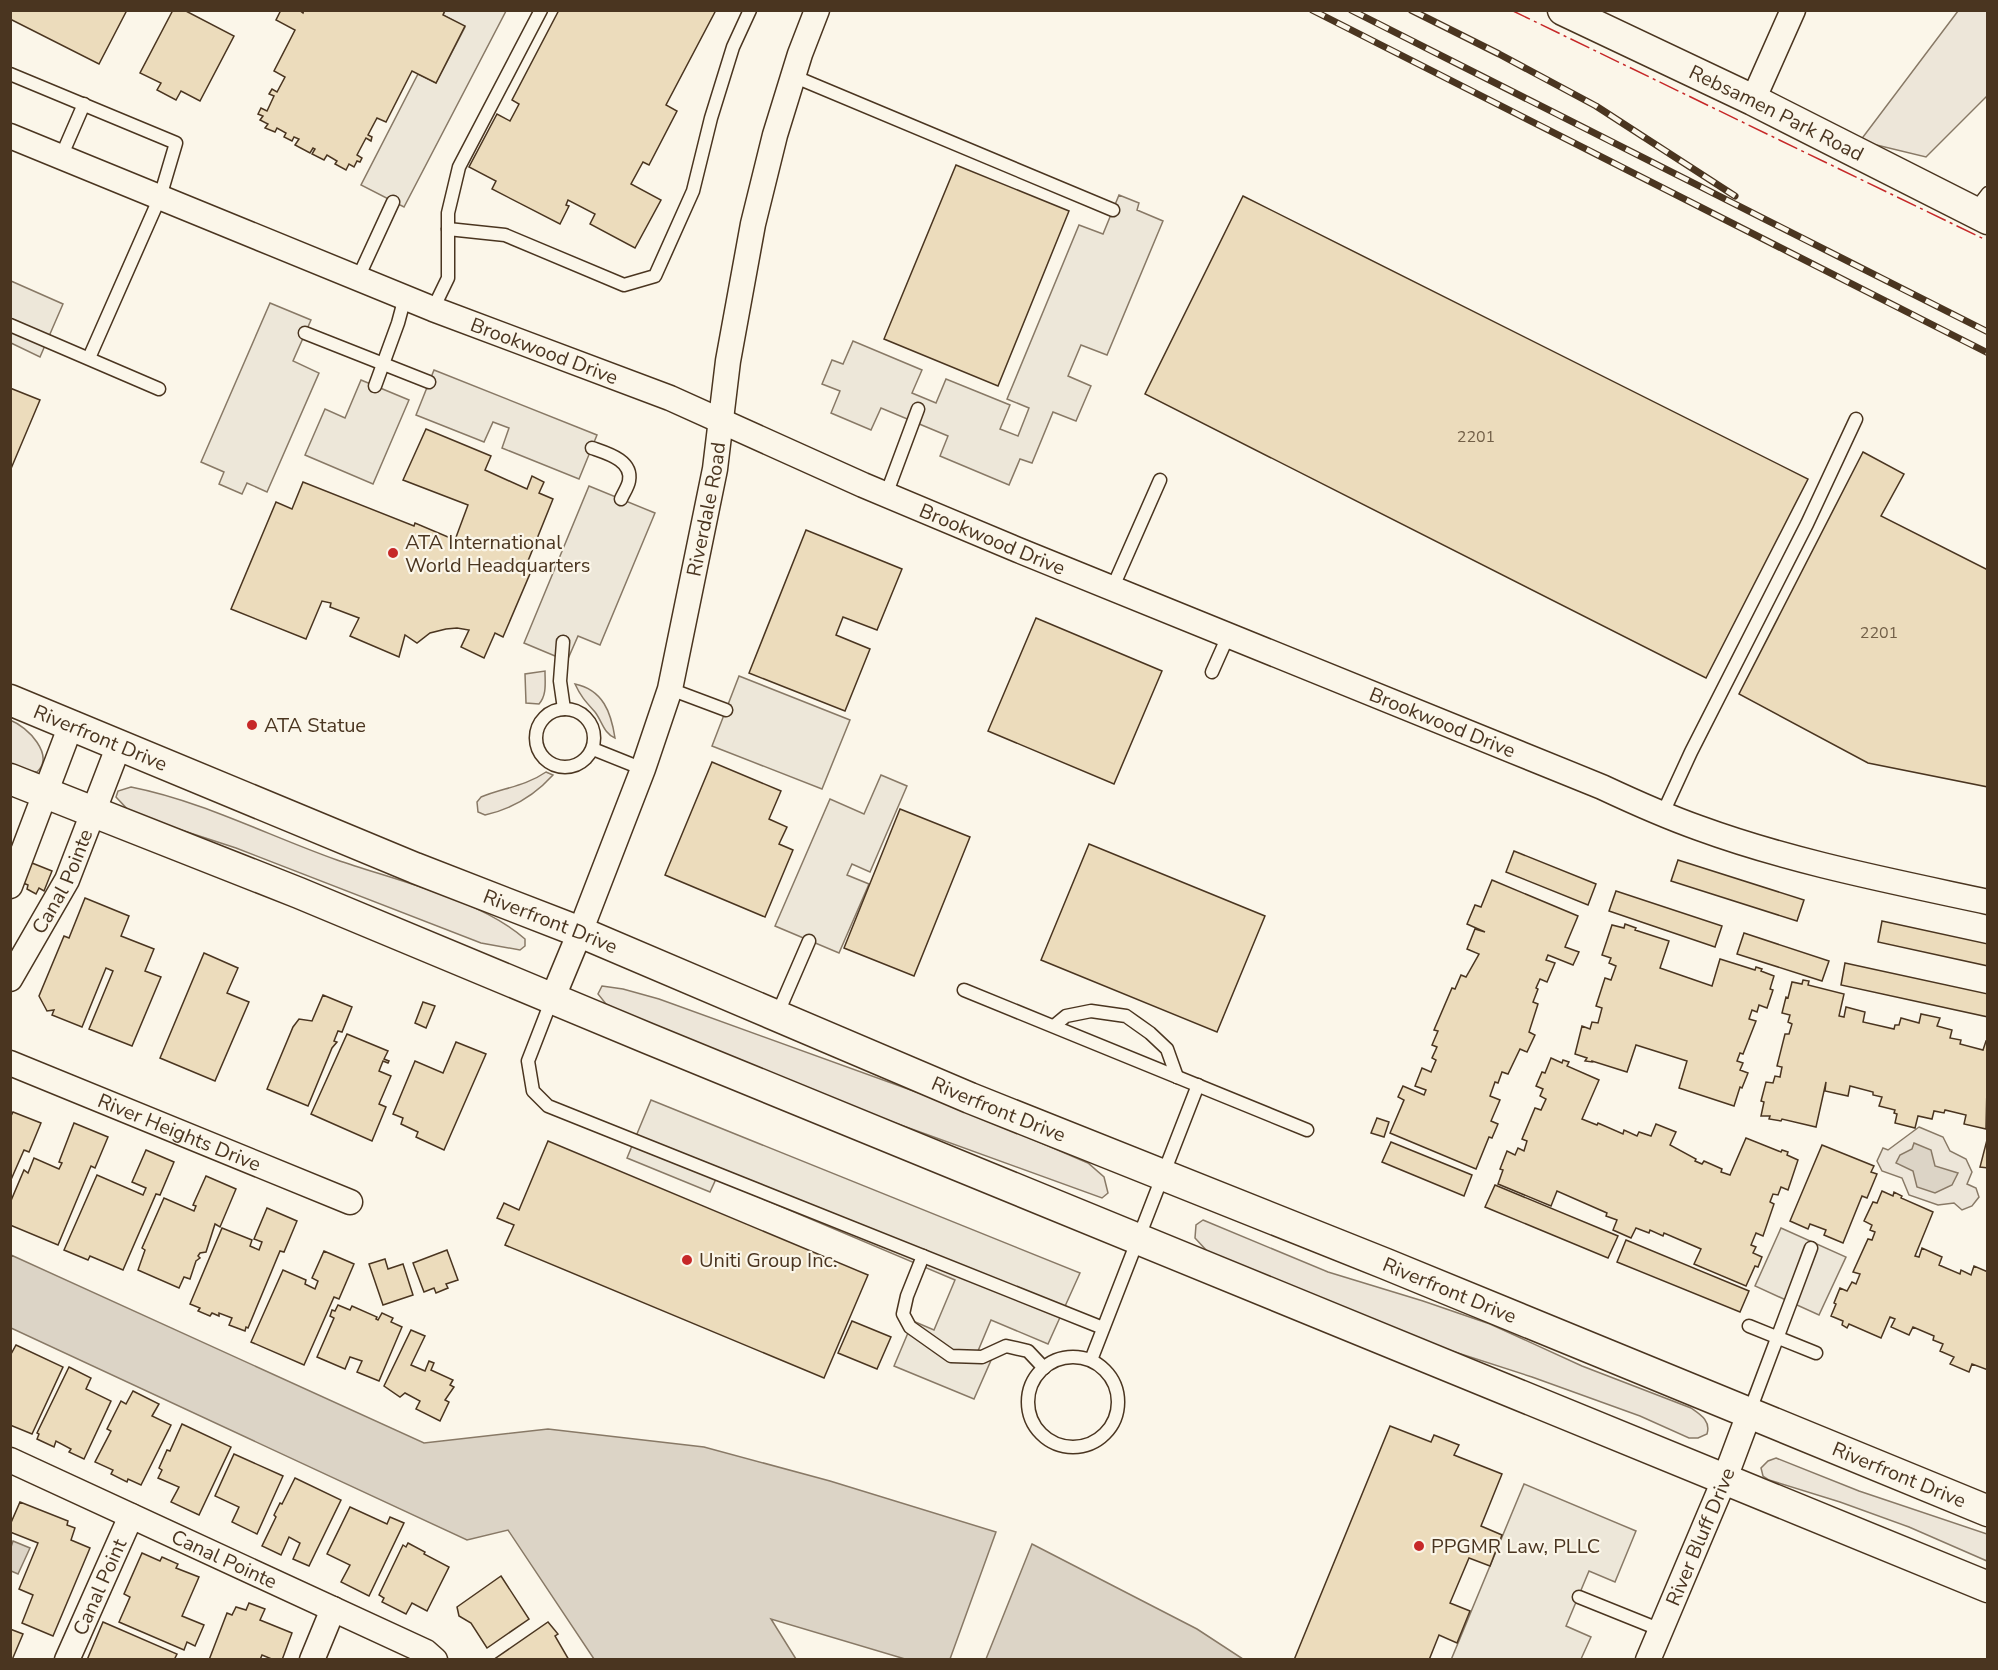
<svg xmlns="http://www.w3.org/2000/svg" width="1998" height="1670" font-family="'Nunito Sans',sans-serif">
<style>
.green{fill:#ede6d9;stroke:#887966;stroke-width:1.5}
.parking{fill:#ede7d9;stroke:#887966;stroke-width:1.5}
.water{fill:#dcd4c6;stroke:#887966;stroke-width:1.5}
.building{fill:#ecdcbc;stroke:#4a3520;stroke-width:1.5}
.lines{fill:none;stroke-linecap:round;stroke-linejoin:round}
.service-casing{stroke:#4a3520;stroke-width:15}
.minor-casing{stroke:#4a3520;stroke-width:27}
.tertiary-casing{stroke:#4a3520;stroke-width:33}
.service{stroke:#fbf6e9;stroke-width:12}
.minor{stroke:#fbf6e9;stroke-width:24}
.tertiary{stroke:#fbf6e9;stroke-width:30}
.rail-casing{stroke:#4a3520;stroke-width:7}
.rail{stroke:#fbf6e9;stroke-width:4.5;stroke-dasharray:14;stroke-linecap:butt}
.power{stroke:#c62828;stroke-width:1.5;stroke-dasharray:21 4.5 3 4.5;stroke-linecap:butt}
.poi-dot{fill:#c62828;stroke:#fbf6e9;stroke-width:2}
.labels{text-anchor:middle;stroke-width:4.5;stroke-linejoin:round;paint-order:stroke}
.number-label{font-size:16px;fill:#725f47}
.street-label{font-size:20px;fill:#4a3520;stroke:#fbf6e9}
.poi-label{font-size:20px;fill:#4a3520;stroke:#fbf6e9;text-anchor:start}
</style>
<rect width="100%" height="100%" fill="#fbf6e9"/>
<!-- green -->
<g class="green">
<path d="M1958,11H1987V96L1926,157L1860,141Z"/>
<path d="M545,671C545,683 547,695 539,704L526,703L525,674Z"/>
<path d="M575,684C603,690 611,712 615,738C604,734 602,721 595,712C586,702 581,697 575,684Z"/>
<path d="M10,720C28,727 55,755 37,772L29,771L11,764Z"/>
<path d="M546,772L553,775C534,796 512,809 485,815L478,812L477,802L481,797C503,788 526,786 546,772Z"/>
<path d="M131,787C202,801 269,836 337,860C394,880 480,899 525,939V946L520,950L481,943L236,848L132,814L116,797L118,791Z"/>
<path d="M602,986L623,989L659,999L955,1106L1088,1163L1104,1177L1108,1193L1102,1198L818,1095L659,1031L606,1004L598,994Z"/>
<path d="M1919,1127L1943,1137L1950,1151L1966,1159L1972,1172L1967,1184L1976,1188L1979,1197L1972,1206L1962,1210L1954,1203L1938,1205L1909,1195L1902,1178L1882,1171L1877,1161L1883,1148L1888,1150Z"/>
<path d="M1203,1220L1328,1272L1423,1301L1490,1324L1582,1366L1691,1408C1701,1415 1711,1421 1707,1434L1698,1438H1689L1640,1416L1532,1377L1399,1334L1208,1252L1195,1238L1196,1225Z"/>
<path d="M1776,1458L1859,1491L1987,1534V1561L1909,1527L1840,1502L1769,1480L1763,1476L1761,1468L1768,1461Z"/>
</g>
<!-- parking -->
<g class="parking">
<path d="M445,11H506L404,207L361,185L418,74L436,83L465,27L443,15Z"/>
<path d="M1119,195L1139,203L1137,210L1163,221L1107,355L1081,345L1068,376L1091,386L1076,421L1053,412L1032,463L1020,459L1009,485L940,456L948,436L881,408L871,430L831,413L840,391L822,384L832,360L843,364L853,341L922,370L912,393L936,403L946,379L1010,405L1000,429L1018,436L1029,408L1007,399L1079,225L1103,234Z"/>
<path d="M11,281L63,304L40,357L11,343Z"/>
<path d="M270,303L311,320L293,361L319,373L267,492L247,483L242,494L219,484L224,472L201,462Z"/>
<path d="M434,370L597,435L579,479L502,448L509,428L493,422L484,442L416,415Z"/>
<path d="M361,380L409,400L373,484L305,455L325,409L345,418Z"/>
<path d="M589,486L655,513L600,645L578,636L567,661L524,643Z"/>
<path d="M739,676L850,720L822,789L712,746Z"/>
<path d="M881,775L907,786L870,872L852,864L847,875L869,884L839,953L775,926L830,799L864,814Z"/>
<path d="M651,1100L1080,1273L1048,1344L991,1320L978,1351L992,1358L974,1399L894,1366L913,1321L934,1330L955,1280L716,1179L710,1192L627,1158Z"/>
<path d="M1781,1228L1846,1257L1819,1315L1755,1286Z"/>
<path d="M1524,1484L1636,1531L1615,1582L1589,1571L1566,1626L1591,1637L1581,1659L1451,1660Z"/>
</g>
<!-- water -->
<g class="water">
<path d="M1914,1143L1931,1150L1935,1166L1958,1173L1952,1185L1935,1193L1917,1187L1913,1171L1896,1163L1900,1155L1912,1149Z"/>
<path d="M11,1255L424,1443L548,1429L704,1447L830,1481L996,1532L950,1659H905L771,1619L796,1659H594L508,1530L467,1540L11,1328Z"/>
<path d="M13,1541L30,1548L18,1574L11,1571V1547Z"/>
<path d="M1032,1544L1197,1629L1243,1659H986Z"/>
</g>
<!-- building -->
<g class="building">
<path d="M10,10H127L99,64L10,19Z"/>
<path d="M173,10H184L234,36L200,101L181,91L176,100L157,90L161,83L140,73Z"/>
<path d="M281,10H299L303,13L304,10H445L443,15L465,26L436,83L412,71L386,122L377,118L368,135L372,137L371,141L366,138L357,155L362,158L360,162L357,161L354,167L349,164L346,170L335,164L337,161L327,155L324,160L312,154L315,149L313,148L310,153L295,145L299,139L294,137L292,141L284,137L286,133L277,128L275,132L265,128L268,124L260,120L263,116L258,114L261,108L267,111L274,96L269,94L272,89L277,92L285,77L274,71L295,30L276,20Z"/>
<path d="M559,10H716L666,105L677,111L649,165L643,162L631,184L661,200L635,248L590,224L595,214L568,200L566,205L569,206L560,224L492,189L496,181L469,167L497,114L510,121L519,104L512,100Z"/>
<path d="M956,165L1069,211L998,386L884,339Z"/>
<path d="M1243,196L1808,479L1706,678L1145,394Z"/>
<path d="M10,388L40,400L10,471Z"/>
<path d="M426,429L491,456L485,470L527,489L532,476L544,482L539,493L553,499L526,566L532,569L503,637L495,633L484,658L461,647L469,630L457,628L446,629L430,633L417,643L405,635L399,657L350,636L359,618L330,607L331,603L322,601L306,639L231,609L276,502L292,509L303,482L414,526L415,523L455,540L468,505L403,480Z"/>
<path d="M1863,452L1904,474L1881,516L1988,570V787L1868,763L1739,694Z"/>
<path d="M806,530L902,569L877,630L843,617L836,635L870,649L845,711L749,673Z"/>
<path d="M1036,618L1162,671L1114,784L988,731Z"/>
<path d="M712,762L781,791L769,819L787,827L779,844L793,850L765,917L665,875Z"/>
<path d="M900,809L970,837L914,976L844,948Z"/>
<path d="M1089,844L1265,916L1217,1032L1041,960Z"/>
<path d="M1514,851L1596,884L1588,905L1506,872Z"/>
<path d="M1678,860L1804,900L1797,921L1671,881Z"/>
<path d="M32,863L52,871L44,891L39,888L36,894L27,889L28,885L23,883Z"/>
<path d="M1492,880L1578,916L1565,947L1579,952L1573,965L1548,955L1546,960L1555,963L1547,982L1540,979L1536,988L1538,989L1533,1002L1538,1004L1529,1032L1535,1035L1527,1052L1520,1049L1508,1074L1502,1072L1498,1083L1495,1082L1490,1096L1500,1100L1491,1121L1498,1124L1492,1138L1489,1137L1476,1169L1390,1133L1404,1100L1398,1097L1403,1086L1424,1095L1426,1090L1415,1086L1422,1068L1431,1072L1436,1060L1432,1058L1437,1047L1432,1045L1438,1031L1434,1030L1452,988L1455,989L1461,975L1466,977L1479,954L1467,949L1475,929L1485,932L1467,924L1475,905L1481,907Z"/>
<path d="M1616,891L1722,926L1715,947L1609,911Z"/>
<path d="M85,898L129,916L121,936L154,949L145,971L161,977L132,1046L89,1029L113,971L106,968L82,1027L52,1015L54,1010L47,1011L39,996L64,936L69,938Z"/>
<path d="M1882,921L1988,944V966L1878,942Z"/>
<path d="M1625,924L1636,928L1635,930L1669,941L1660,968L1712,986L1720,959L1755,970L1756,967L1762,969L1761,971L1774,976L1770,989L1773,990L1767,1008L1759,1005L1757,1012L1752,1010L1749,1019L1756,1021L1743,1054L1740,1053L1737,1061L1743,1063L1740,1070L1748,1073L1742,1088L1740,1087L1734,1106L1679,1088L1687,1061L1636,1045L1627,1072L1592,1061V1062L1585,1061L1587,1058L1575,1054L1582,1026L1590,1029L1592,1022L1598,1023L1602,1008L1596,1006L1605,978L1611,980L1616,966L1609,963L1611,958L1602,955L1612,925L1624,928Z"/>
<path d="M1744,933L1829,961L1822,981L1737,954Z"/>
<path d="M204,953L238,968L227,993L249,1002L215,1081L160,1058Z"/>
<path d="M1845,963L1988,994V1017L1841,985Z"/>
<path d="M1803,980L1809,981L1808,985L1844,994L1839,1016L1844,1017L1846,1007L1865,1012L1863,1022L1894,1029L1895,1025H1899L1901,1018L1919,1023L1921,1014L1940,1018L1937,1026L1952,1030L1950,1038L1961,1040L1960,1044L1983,1050L1986,1041L1988,1042L1986,1129L1964,1124L1966,1115L1945,1110L1944,1113L1934,1111L1932,1119L1918,1116L1915,1128L1895,1123L1897,1114L1894,1113L1895,1110L1879,1106L1882,1097L1873,1095V1092L1850,1086L1848,1096L1825,1091L1826,1082L1816,1127L1782,1119L1781,1121L1769,1119L1770,1116H1761L1764,1102L1761,1101L1766,1082L1773,1083L1775,1076L1780,1077L1782,1067L1777,1066L1785,1034H1789L1792,1024L1788,1022L1790,1015L1782,1013L1786,997L1788,998L1792,982L1802,984Z"/>
<path d="M323,995L352,1007L342,1032L338,1031L334,1041L337,1042L332,1048L308,1106L267,1089L293,1027L299,1019L312,1021Z"/>
<path d="M423,1002L435,1006L426,1028L415,1023Z"/>
<path d="M347,1034L388,1051L384,1059L389,1061L388,1063L383,1061L379,1071L391,1076L379,1104L386,1107L372,1141L311,1114Z"/>
<path d="M456,1042L486,1054L444,1150L416,1137L418,1132L401,1124L403,1118L393,1114L415,1061L443,1073Z"/>
<path d="M1551,1058L1562,1063L1563,1060L1569,1062L1567,1066L1599,1080L1582,1119L1597,1125L1598,1123L1623,1134L1624,1130L1637,1136L1639,1132L1651,1136L1656,1124L1676,1132L1670,1145L1696,1159L1695,1161L1702,1164L1704,1161L1722,1169L1721,1172L1730,1175L1746,1138L1781,1152L1782,1150L1788,1152L1787,1155L1798,1160L1788,1190L1781,1187L1778,1195L1773,1194L1770,1202L1774,1204L1763,1236L1756,1233L1751,1245L1756,1247L1753,1253L1762,1257L1758,1267L1755,1266L1746,1286L1694,1264L1701,1249L1664,1233L1663,1236L1650,1230L1649,1233L1636,1228L1631,1238L1613,1230L1617,1220L1606,1216L1607,1213L1557,1191L1551,1206L1498,1184L1503,1170L1500,1169L1507,1151L1515,1155L1518,1148L1524,1151L1527,1141L1522,1139L1535,1108L1541,1110L1546,1099L1540,1096L1543,1089L1536,1086L1542,1072L1545,1073Z"/>
<path d="M13,1112L41,1123L29,1152L24,1150L10,1182V1118Z"/>
<path d="M1377,1118L1389,1122L1384,1137L1371,1133Z"/>
<path d="M74,1123L108,1137L95,1168L91,1166L58,1245L10,1225V1203L24,1170L28,1173L34,1158L59,1169L62,1163L59,1162Z"/>
<path d="M1988,1136V1168L1980,1167Z"/>
<path d="M548,1141L868,1275L824,1378L505,1245L514,1225L497,1218L504,1203L519,1210Z"/>
<path d="M1391,1142L1472,1175L1464,1196L1382,1162Z"/>
<path d="M1822,1145L1874,1166L1871,1172L1877,1174L1867,1198L1862,1196L1843,1243L1824,1235L1826,1230L1810,1224L1808,1229L1790,1221Z"/>
<path d="M146,1150L174,1162L160,1195L156,1194L123,1270L90,1256L88,1260L64,1250L97,1175L143,1195L146,1188L132,1182Z"/>
<path d="M206,1176L236,1189L220,1227L215,1224L206,1252L200,1253L198,1256L200,1258L196,1261L190,1279L184,1277L179,1288L138,1270L145,1250L142,1248L164,1198L194,1211L196,1206L193,1205Z"/>
<path d="M1495,1185L1618,1236L1608,1258L1485,1207Z"/>
<path d="M1882,1191L1893,1196L1894,1192L1902,1196L1901,1198L1933,1212L1915,1256L1919,1257L1922,1248L1942,1257L1939,1265L1960,1274L1961,1270L1971,1275L1974,1266L1988,1272V1370L1972,1364L1969,1372L1950,1364L1954,1357L1940,1351L1943,1344L1933,1340L1934,1336L1913,1327L1909,1335L1891,1327L1895,1319L1890,1317L1881,1338L1849,1324L1847,1328L1842,1325L1843,1321L1831,1316L1836,1304L1834,1303L1840,1288L1847,1291L1852,1282L1856,1284L1860,1274L1853,1272L1868,1239L1872,1240L1875,1232L1870,1230L1872,1225L1864,1221L1873,1202L1877,1203Z"/>
<path d="M267,1208L297,1221L284,1252L280,1251L248,1328L246,1327L245,1331L229,1325L232,1318L219,1313V1316L212,1313L210,1316L198,1311L200,1308L190,1304L222,1228L252,1240L250,1246L259,1250L262,1242L254,1239Z"/>
<path d="M1626,1240L1749,1291L1740,1312L1617,1262Z"/>
<path d="M447,1250L458,1280L446,1284L448,1288L436,1293L434,1288L424,1292L413,1263Z"/>
<path d="M324,1251L354,1264L339,1299L334,1297L304,1365L251,1342L283,1270L306,1280L305,1284L315,1289L318,1281L312,1278Z"/>
<path d="M385,1259L388,1269L403,1264L413,1295L383,1305L369,1264Z"/>
<path d="M338,1305L350,1310L352,1306L377,1317L376,1319L378,1320L382,1313L393,1318L391,1322L402,1327L379,1381L357,1372L362,1361L350,1357L345,1369L317,1357L334,1318L330,1316L332,1310L335,1311Z"/>
<path d="M852,1321L891,1337L877,1369L838,1353Z"/>
<path d="M411,1330L425,1336L411,1365L425,1371L429,1361L434,1363L431,1370L453,1380L450,1385L454,1387L445,1400L449,1402L440,1421L416,1409L420,1401L405,1393L400,1397L384,1386Z"/>
<path d="M16,1345L63,1367L32,1434L10,1425V1356Z"/>
<path d="M69,1367L91,1378L86,1389L111,1401L84,1459L69,1452L71,1449L56,1441L54,1447L37,1439L39,1434L37,1433Z"/>
<path d="M133,1391L159,1404L152,1416L171,1425L141,1485L128,1479L127,1482L111,1474L113,1470L95,1462L111,1431L107,1429L121,1401L126,1404Z"/>
<path d="M182,1424L231,1447L199,1515L171,1502L179,1487L158,1478L162,1470L159,1468L167,1450L170,1451Z"/>
<path d="M1390,1426L1431,1442L1434,1435L1459,1445L1454,1455L1502,1474L1481,1526L1502,1535L1490,1566L1469,1558L1450,1603L1470,1611L1457,1643L1439,1635L1429,1660H1294Z"/>
<path d="M234,1454L283,1476L257,1534L232,1522L239,1507L215,1496Z"/>
<path d="M295,1478L341,1500L309,1566L293,1559L300,1543L289,1537L281,1555L262,1546L276,1517L274,1515L280,1503L282,1504Z"/>
<path d="M20,1502L68,1521L67,1525L75,1528L71,1540L90,1548L53,1636L22,1623L33,1595L19,1589L38,1543L10,1532V1525Z"/>
<path d="M350,1507L387,1524L390,1517L404,1523L369,1596L341,1582L350,1565L327,1554Z"/>
<path d="M408,1543L425,1552L424,1554L449,1567L427,1611L412,1603L406,1614L382,1602L384,1598L379,1595L403,1545L406,1547Z"/>
<path d="M142,1553L160,1561L162,1557L178,1564L176,1568L199,1577L182,1616L204,1625L195,1646L187,1642L184,1650L119,1622L130,1597L124,1594Z"/>
<path d="M501,1576L529,1619L487,1648L471,1623L459,1616L457,1607Z"/>
<path d="M249,1603L265,1609L260,1620L292,1633L282,1660H274L262,1655L260,1660H209L227,1613L232,1615L236,1607L246,1610Z"/>
<path d="M103,1622L177,1654L174,1660H87Z"/>
<path d="M548,1622L558,1634L555,1636L569,1660H493Z"/>
<path d="M10,1629L23,1634L12,1660H10Z"/>
</g>
<g class="lines">
<defs>
<g id="service">
<path d="M10,74L176,143L160,197L89,358"/>
<path d="M793,76L1113,210"/>
<path d="M61,157L84,104"/>
<path d="M1974,211L1988,193"/>
<path d="M448,229L505,235L624,285L655,276L693,191L711,118L733,47L750,10"/>
<path d="M358,278L393,202"/>
<path d="M433,309L448,278V213L459,167L541,10"/>
<path d="M10,325L159,389"/>
<path d="M305,333L429,382"/>
<path d="M375,386L398,323L405,297"/>
<path d="M592,448C606,453 633,460 629,481C628,487 623,494 621,499"/>
<path d="M886,495L918,409"/>
<path d="M1112,589L1160,480"/>
<path d="M563,642L560,681L564,709"/>
<path d="M1212,672L1228,636"/>
<path d="M670,689L726,710"/>
<circle cx="565" cy="738" r="29"/>
<path d="M593,749L643,769"/>
<path d="M1662,815L1691,752L1807,524L1856,419"/>
<path d="M964,990L1307,1130"/>
<path d="M552,999L528,1061L533,1091L548,1106L1103,1328"/>
<path d="M777,1015L809,941"/>
<path d="M1054,1026L1066,1016L1091,1011L1126,1016L1150,1033L1167,1049L1177,1077"/>
<path d="M923,1256L907,1296L903,1314L910,1327L951,1356L982,1357L1006,1346L1028,1351L1044,1368"/>
<path d="M1749,1326L1816,1353"/>
<circle cx="1073" cy="1402" r="45"/>
<path d="M1091,1360L1198,1085"/>
<path d="M1749,1413L1811,1248"/>
<path d="M1579,1597L1661,1630"/>
</g>
<g id="minor">
<path d="M1753,100L1793,10"/>
<path id="s1" d="M10,136L433,309L670,398L863,485L1018,550L1602,787C1634,802 1665,816 1699,828C1792,862 1891,881 1988,902"/>
<path d="M10,886L71,725"/>
<path id="s2" d="M10,979L67,880L119,745"/>
<path id="s3" d="M553,997L580,932L643,769L670,689L715,469L728,361L753,224L775,135L800,54L817,10"/>
<path id="s4" d="M10,1063L350,1202"/>
<path id="s5" d="M10,1460L426,1652L435,1660"/>
<path id="s6" d="M67,1660L131,1516"/>
<path d="M312,1660L333,1609"/>
<path id="s7" d="M1648,1660L1725,1478L1749,1414"/>
</g>
<g id="tertiary">
<path id="s8" d="M1563,10L1753,100L1988,219"/>
<path id="s9" d="M10,700L415,868L580,932L970,1098L1386,1264L1988,1511"/>
<path d="M10,779L299,893L647,1038L1988,1587"/>
</g>
</defs>
<!-- service casing -->
<use href="#service" class="service-casing"/>
<!-- minor casing -->
<use href="#minor" class="minor-casing"/>
<!-- tertiary casing -->
<use href="#tertiary" class="tertiary-casing"/>
<!-- service -->
<use href="#service" class="service"/>
<!-- minor -->
<use href="#minor" class="minor"/>
<!-- tertiary -->
<use href="#tertiary" class="tertiary"/>
<defs>
<g id="rail">
<path d="M1312,10L1988,353"/>
<path d="M1351,10L1988,332"/>
<path d="M1411,10L1499,54L1596,106L1735,196"/>
</g>
</defs>
<!-- rail casing -->
<use href="#rail" class="rail-casing"/>
<!-- rail -->
<use href="#rail" class="rail"/>
<!-- power -->
<path class="power" d="M1511,10L1988,241"/>
</g>
<!-- markers -->
<g class="poi-dot">
<circle cx="393" cy="553" r="6"/>
<circle cx="252" cy="725" r="6"/>
<circle cx="687" cy="1260" r="6"/>
<circle cx="1419" cy="1546" r="6"/>
</g>
<g class="labels">
<!-- number labels -->
<g class="number-label">
<text x="1476" y="442">2201</text>
<text x="1879" y="638">2201</text>
</g>
<!-- street labels -->
<g class="street-label">
<text dy="7" stroke="none"><textPath href="#s8" startOffset="237">Rebsamen Park Road</textPath></text>
<text dy="7" stroke="none"><textPath href="#s1" startOffset="576">Brookwood Drive</textPath></text>
<text dy="7" stroke="none"><textPath href="#s3" startOffset="513">Riverdale Road</textPath></text>
<text dy="7" stroke="none"><textPath href="#s1" startOffset="1062">Brookwood Drive</textPath></text>
<text dy="7" stroke="none"><textPath href="#s1" startOffset="1548">Brookwood Drive</textPath></text>
<text dy="7" stroke="none"><textPath href="#s9" startOffset="98">Riverfront Drive</textPath></text>
<text dy="7" stroke="none"><textPath href="#s2" startOffset="111">Canal Pointe</textPath></text>
<text dy="7" stroke="none"><textPath href="#s9" startOffset="584">Riverfront Drive</textPath></text>
<text dy="7" stroke="none"><textPath href="#s9" startOffset="1070">Riverfront Drive</textPath></text>
<text dy="7" stroke="none"><textPath href="#s4" startOffset="183">River Heights Drive</textPath></text>
<text dy="7" stroke="none"><textPath href="#s9" startOffset="1556">Riverfront Drive</textPath></text>
<text dy="7" stroke="none"><textPath href="#s9" startOffset="2042">Riverfront Drive</textPath></text>
<text dy="7" stroke="none"><textPath href="#s7" startOffset="134">River Bluff Drive</textPath></text>
<text dy="7" stroke="none"><textPath href="#s5" startOffset="236">Canal Pointe</textPath></text>
<text dy="7" stroke="none"><textPath href="#s6" startOffset="80">Canal Point</textPath></text>
</g>
<!-- poi labels -->
<g class="poi-label">
<text x="405" y="549">ATA International<tspan x="405" dy="23">World Headquarters</tspan></text>
<text x="264" y="732">ATA Statue</text>
<text x="699" y="1267">Uniti Group Inc.</text>
<text x="1431" y="1553">PPGMR Law, PLLC</text>
</g>
</g>
<!-- border -->
<rect width="1998" height="1670" fill="none" stroke="#4a3520" stroke-width="24"/>
</svg>
